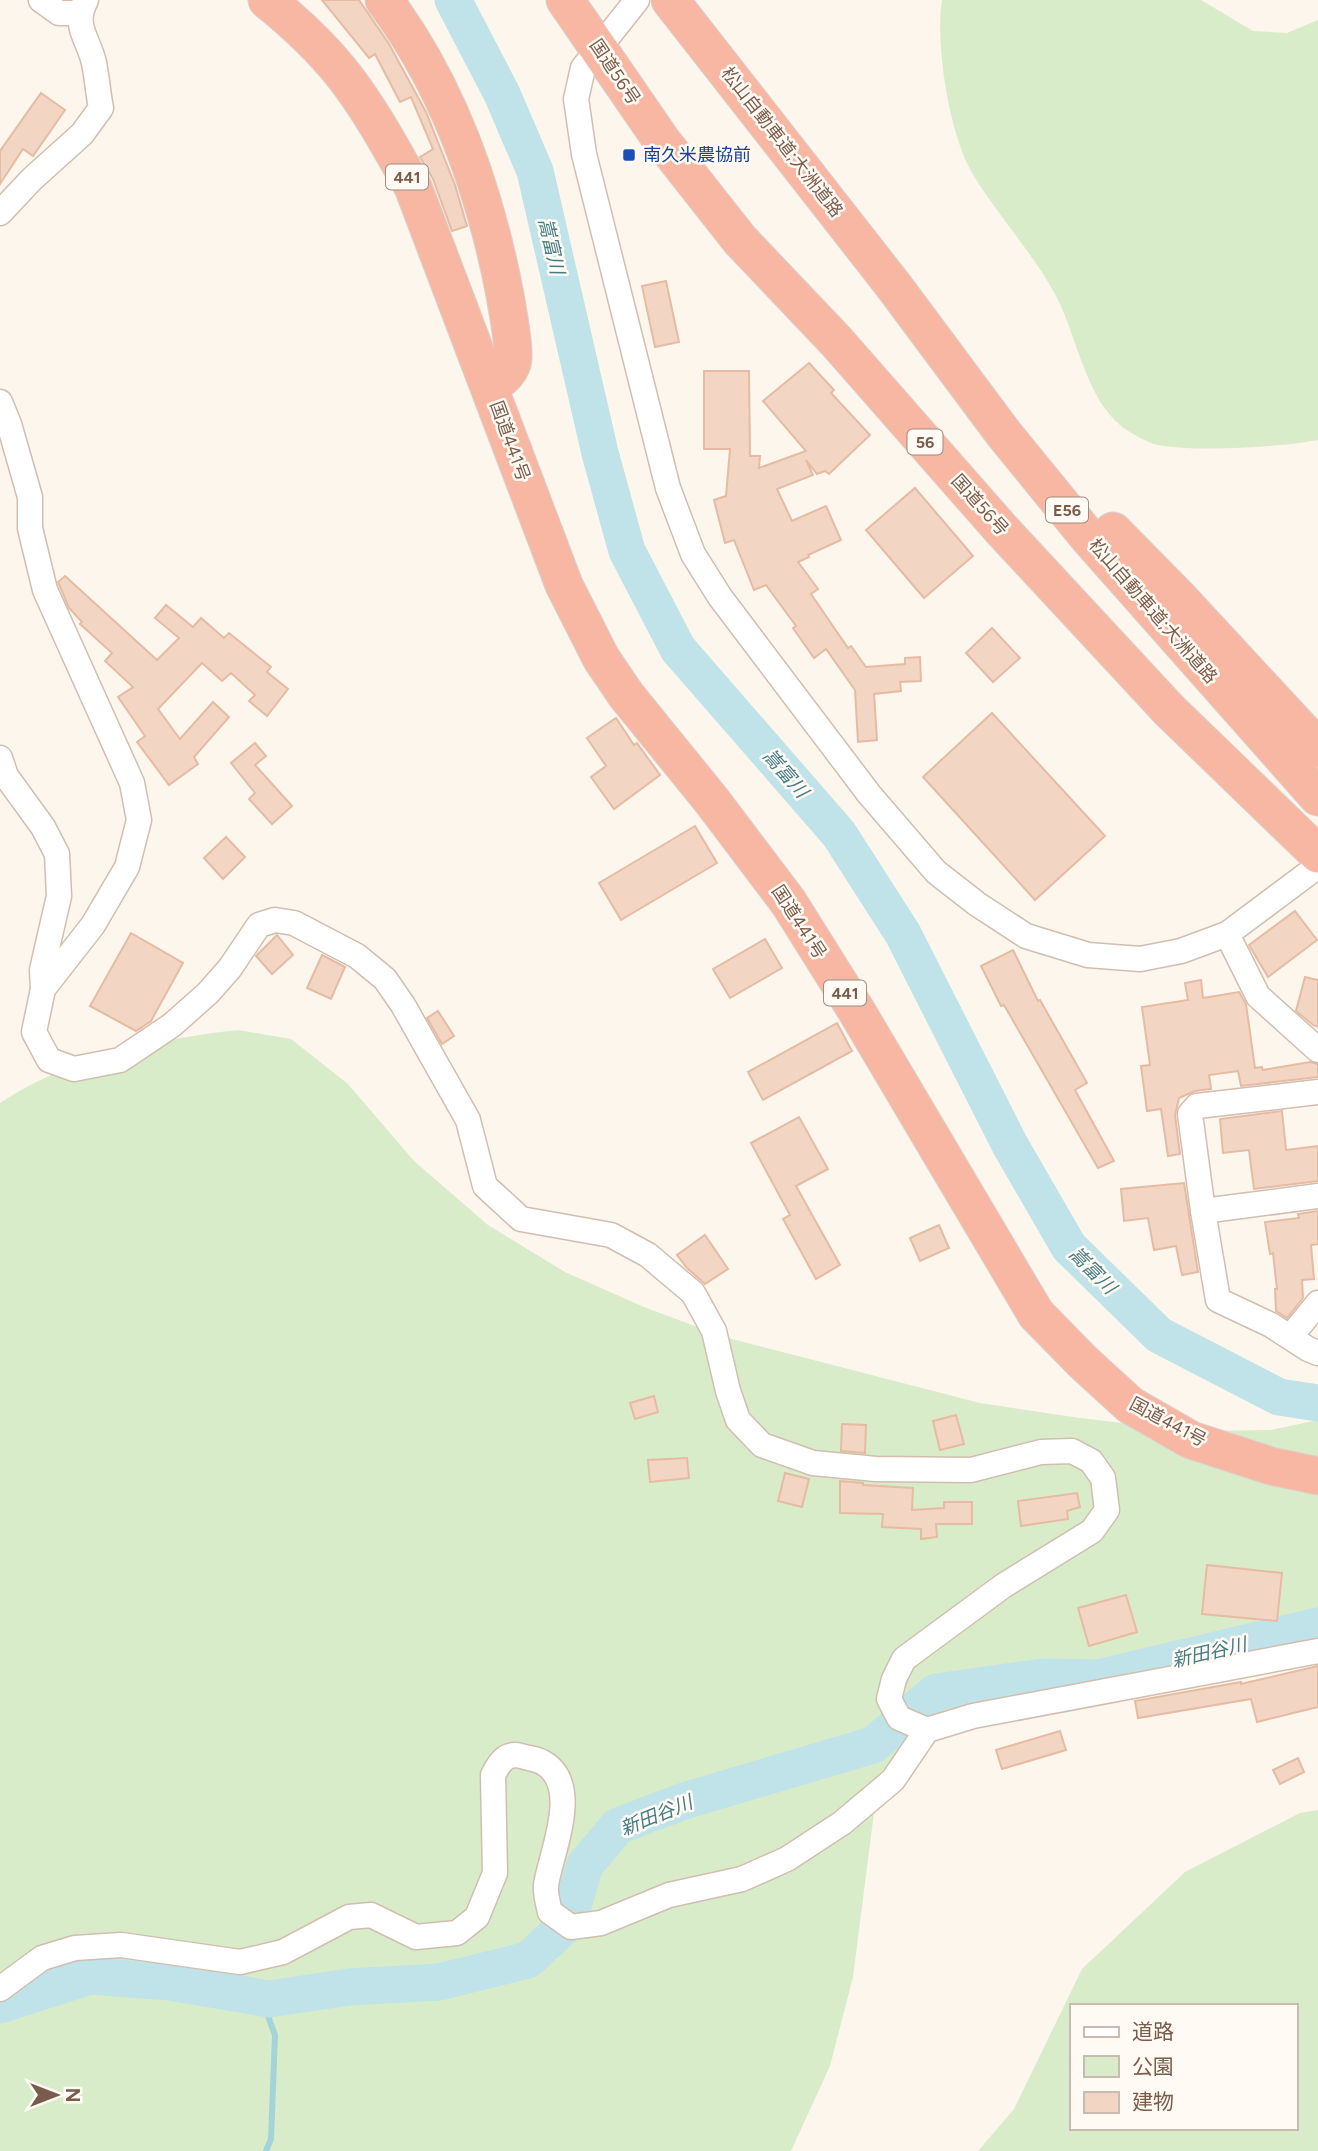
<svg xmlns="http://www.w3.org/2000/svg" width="1318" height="2151" font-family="Figtree,'Noto Sans JP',sans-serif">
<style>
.green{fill:#d8ecc9;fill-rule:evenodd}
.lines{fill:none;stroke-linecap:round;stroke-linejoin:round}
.stream{stroke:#a5d3da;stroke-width:6}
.river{stroke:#bfe3e8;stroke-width:37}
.building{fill:#f3d5c3;stroke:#e6bba3;stroke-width:2}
.minor-casing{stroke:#d1beb0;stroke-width:27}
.highway-casing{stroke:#dad1cd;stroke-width:39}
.minor{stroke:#fff;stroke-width:24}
.highway{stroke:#f7b7a3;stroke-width:37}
.transit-dot{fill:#1a4fb4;stroke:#fffaf3;stroke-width:2.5}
.labels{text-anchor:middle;stroke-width:5;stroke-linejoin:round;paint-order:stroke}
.shield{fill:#fffaf3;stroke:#a28b7f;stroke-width:2}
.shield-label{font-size:16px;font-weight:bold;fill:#7a5c4d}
.street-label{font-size:18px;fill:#7a5c4d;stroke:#fffaf3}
.transit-label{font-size:18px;fill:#164399;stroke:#fffaf3;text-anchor:start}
.water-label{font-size:19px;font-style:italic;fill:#437c86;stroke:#fffaf3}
</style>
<rect width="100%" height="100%" fill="#fdf6ec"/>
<!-- green -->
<g class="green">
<path d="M942,0H1201L1253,31L1287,33L1318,20V440C1282,447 1188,453 1154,444C1146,441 1136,436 1130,432C1086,406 1078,336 1055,294C1031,250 996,214 971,171C949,132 935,44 942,0Z"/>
<path d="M238,1030L291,1039L348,1084L414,1161L488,1225L565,1272L644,1307L724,1337L980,1403L1080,1418L1191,1431L1271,1430L1318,1420V1651L981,1703L878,1781L853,1977L830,2066L791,2151H0V1103C69,1057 157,1039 238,1030Z"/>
<path d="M1318,1810V2151H978L1014,2109L1082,1969L1185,1872L1300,1813ZM1071,2006H1295V2128H1071Z"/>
</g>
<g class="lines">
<!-- stream -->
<path class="stream" d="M261,1997L275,2035L271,2139L266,2151"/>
<!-- river -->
<g class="river">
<path d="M453,0L502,94L535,171L600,453L627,551L678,649L839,834L903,934L1010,1145L1069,1247L1159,1335L1279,1397L1318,1403"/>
<path d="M0,2005L90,1976L170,1982L269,1999L349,1987L439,1982L528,1960L568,1923L585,1865L618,1826L684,1801L873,1745L936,1692L1043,1677L1098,1678L1318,1626"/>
</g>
</g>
<!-- building -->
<g class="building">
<path d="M322,0H359L389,44L426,112L455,185L467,226L452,231L433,179L420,157L433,149L411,97L400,102L375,54L369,58Z"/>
<path d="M41,93L65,110L33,156L23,149L0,184V151Z"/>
<path d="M666,281L679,342L655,347L642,286Z"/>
<path d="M809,363L834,390L831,393L870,435L829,474L825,471L817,474L806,460L813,475L777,489L792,521L826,506L841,540L808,555L809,557L798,562L818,589L811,594L848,648L851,646L866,667L905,664V658L920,657L921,681L900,682L901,691L874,694L877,740L858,742L855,690L826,649L814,658L793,628L796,626L766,585L754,590L734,540L725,543L714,500L726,496L730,449H704V371H749L750,456H760L759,468L806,451L763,401Z"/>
<path d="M915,488L973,556L924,598L866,530Z"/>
<path d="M65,576L157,660L179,638L155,618L166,605L193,627L201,618L224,638L229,633L271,667L267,672L288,689L267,716L249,701L255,695L231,673L222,681L202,663L158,709L180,739L213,702L229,717L194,757L198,764L169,785L137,742L145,736L118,697L133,687L105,661L112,653L80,624L82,622L69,608L58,582Z"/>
<path d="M992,628L1020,658L993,682L966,653Z"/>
<path d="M992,713L1105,836L1035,900L923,777Z"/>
<path d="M616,718L634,745L637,743L660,775L614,809L591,777L606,766L587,738Z"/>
<path d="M255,743L266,756L255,765L292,806L272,824L249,799L255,793L231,763Z"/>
<path d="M695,826L717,863L621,920L599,883Z"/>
<path d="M226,837L245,857L223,879L204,858Z"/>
<path d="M1295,911L1317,940L1268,977L1249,945Z"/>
<path d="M131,933L183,963L151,1021L136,1031L90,1006Z"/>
<path d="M277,935L293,955L272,974L256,956Z"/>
<path d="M765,939L782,968L730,998L713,969Z"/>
<path d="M1013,950L1038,1001L1040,1000L1087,1083L1075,1090L1114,1161L1098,1168L1004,1005L1001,1006L981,966Z"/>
<path d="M322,955L345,967L331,999L307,988Z"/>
<path d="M1305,977L1318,980V1027L1313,1025L1296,1011Z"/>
<path d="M1201,980L1203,998L1239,992L1246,1004L1255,1068L1262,1067L1263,1070L1310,1062L1318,1064V1077L1241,1086L1238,1071L1209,1075L1211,1089L1195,1091L1179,1098L1175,1115L1180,1154L1168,1156L1161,1109L1147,1111L1141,1066L1150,1065L1142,1007L1188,1000L1185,983Z"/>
<path d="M438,1011L454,1036L442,1044L427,1018Z"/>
<path d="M837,1023L852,1051L763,1100L748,1072Z"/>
<path d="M1282,1111L1286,1150L1318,1146V1181L1254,1189L1249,1150L1223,1153L1220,1119Z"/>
<path d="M799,1117L828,1169L796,1186L840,1265L816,1279L783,1219L790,1215L751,1143Z"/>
<path d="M1184,1183L1198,1272L1182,1275L1176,1246L1154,1250L1148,1218L1124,1221L1121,1189Z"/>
<path d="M1318,1211V1244L1311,1245L1314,1279L1302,1280L1303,1298L1287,1318L1276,1311L1275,1289H1277L1273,1253L1270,1254L1265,1222L1299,1218L1298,1214Z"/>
<path d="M939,1225L949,1248L920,1261L910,1238Z"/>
<path d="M705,1235L728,1269L705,1284L687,1268L677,1255Z"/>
<path d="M654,1396L658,1412L635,1419L630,1403Z"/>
<path d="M956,1415L964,1444L940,1450L933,1421Z"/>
<path d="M842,1424L866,1425L865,1453L841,1451Z"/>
<path d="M687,1458L689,1478L650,1482L648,1460Z"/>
<path d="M785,1473L809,1479L802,1507L778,1501Z"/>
<path d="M840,1481L863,1483V1485L913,1488L912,1510L944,1508V1502H972V1524H936L937,1537L921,1539V1529L882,1527L883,1514L840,1513Z"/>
<path d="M1077,1493L1080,1507L1067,1511L1068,1519L1021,1526L1018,1501Z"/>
<path d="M1207,1565L1282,1573L1277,1621L1202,1614Z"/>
<path d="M1126,1595L1137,1632L1089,1646L1078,1608Z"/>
<path d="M1318,1666V1707L1257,1722L1251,1699L1138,1718L1135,1701L1241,1682V1684Z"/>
<path d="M1060,1731L1066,1750L1002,1769L996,1750Z"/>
<path d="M1298,1758L1304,1772L1280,1784L1273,1770Z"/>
</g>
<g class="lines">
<defs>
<g id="minor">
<path d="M41,0L59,13H79"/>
<path d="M637,0L583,68L576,99L584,154L668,488L693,554L720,597L869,794L936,872L977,904L1026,936L1088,955L1140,959L1181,951L1227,934L1318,866"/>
<path d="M0,213L32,179L82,134L101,108C98,93 97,78 94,63C89,39 72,26 86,0"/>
<path d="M0,402L9,424L30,497V528L45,590L132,783L139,820L127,867L93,925L43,989"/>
<path d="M0,758L6,776L43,827L57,854L59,896L42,970L43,989L34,1032L49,1060L74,1069L120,1060L172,1025L208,993L230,968L259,925L275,920L294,923L357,956L385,979L403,1005L468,1120L485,1186L521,1219L611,1235L648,1255L693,1293L714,1331L728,1391L738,1420L762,1445L813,1463L876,1469L971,1470L1041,1452L1072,1451L1091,1461L1103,1478L1107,1510L1092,1531L1003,1586L904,1659L894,1679L889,1699L899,1718L927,1730"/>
<path d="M1227,934L1258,996L1318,1050"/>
<path d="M1318,1092L1197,1106L1190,1114L1203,1211L1318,1196"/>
<path d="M1203,1211L1218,1300L1271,1325L1308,1349L1318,1353"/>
<path d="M1291,1336L1318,1303"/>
<path d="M0,1989L42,1958L75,1948L121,1945L240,1962L283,1952L349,1917L371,1915L416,1937L457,1933L477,1917L495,1873L493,1775C499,1763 506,1752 521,1756C528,1758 536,1759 542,1762C583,1784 551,1852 546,1885C545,1893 548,1904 550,1912L571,1927L601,1923L669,1895L742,1879L787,1859L842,1823L893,1780L927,1730L973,1716L1318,1651"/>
</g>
<g id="highway">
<path d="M267,0C293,21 320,46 341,72C369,107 391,148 413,187L564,585L601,658L626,695L712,801L789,903L856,1010L1036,1314L1083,1362L1130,1405L1191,1440L1271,1466L1318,1476"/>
<path d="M384,0C448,85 485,191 505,295C508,314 514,341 513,359C512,372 499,380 490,388"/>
<path d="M565,0L662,141L740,240L836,341L1001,529L1169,710L1318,854"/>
<path d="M670,0L893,285L1004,434L1088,537L1318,797"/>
<path d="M1113,531L1180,599L1318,748"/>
</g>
</defs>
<!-- minor casing -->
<use href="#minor" class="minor-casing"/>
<!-- highway casing -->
<use href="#highway" class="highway-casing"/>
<!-- minor -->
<use href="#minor" class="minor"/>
<!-- highway -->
<use href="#highway" class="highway"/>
</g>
<!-- markers -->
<rect class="transit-dot" x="622" y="148" width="14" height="14" rx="3.5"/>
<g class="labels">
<!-- shield labels -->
<g class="shield">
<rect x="386" y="164.5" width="42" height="25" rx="5"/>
<rect x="907.5" y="429.5" width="35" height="25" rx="5"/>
<rect x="1046" y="497.5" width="42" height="25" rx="5"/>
<rect x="824" y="980.5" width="42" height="25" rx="5"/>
</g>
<g class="shield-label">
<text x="407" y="183">441</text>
<text x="925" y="448">56</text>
<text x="1067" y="516">E56</text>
<text x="845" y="999">441</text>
</g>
<!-- street labels -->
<g class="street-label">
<text transform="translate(615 72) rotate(56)" y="6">国道56号</text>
<text transform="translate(782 142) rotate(52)" y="6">松山自動車道;大洲道路</text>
<text transform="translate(510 441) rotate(70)" y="6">国道441号</text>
<text transform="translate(980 505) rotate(48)" y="6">国道56号</text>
<text transform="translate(1153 611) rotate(49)" y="6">松山自動車道;大洲道路</text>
<text transform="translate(799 922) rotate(57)" y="6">国道441号</text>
<text transform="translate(1168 1422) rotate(28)" y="6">国道441号</text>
</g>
<!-- transit labels -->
<g class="transit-label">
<text x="643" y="161">南久米農協前</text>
</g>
<!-- water labels -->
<g class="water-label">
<text transform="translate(552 246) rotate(77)" y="7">嵩富川</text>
<text transform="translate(786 773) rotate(49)" y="7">嵩富川</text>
<text transform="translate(1093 1270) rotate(45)" y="7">嵩富川</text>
<text transform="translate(1209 1652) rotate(-13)" y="7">新田谷川</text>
<text transform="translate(656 1815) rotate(-22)" y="7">新田谷川</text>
</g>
</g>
<!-- legend -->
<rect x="1070" y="2004" width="228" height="126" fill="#fffaf3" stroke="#cabbb1" stroke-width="2"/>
<rect x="1084" y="2027" width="35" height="10" fill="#ffffff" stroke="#cabbb1" stroke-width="2"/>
<text x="1132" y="2039" font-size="21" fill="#7a5c4d">道路</text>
<rect x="1084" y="2056" width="35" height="21" fill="#d8ecc9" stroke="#cabbb1" stroke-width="2"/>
<text x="1132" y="2074" font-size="21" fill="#7a5c4d">公園</text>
<rect x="1084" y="2092" width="35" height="21" fill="#f3d5c3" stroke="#cabbb1" stroke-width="2"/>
<text x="1132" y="2109" font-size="21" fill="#7a5c4d">建物</text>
<!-- north arrow -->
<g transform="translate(56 2095) rotate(90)" stroke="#fffaf3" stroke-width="5" paint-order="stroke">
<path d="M0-5L12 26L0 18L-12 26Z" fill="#7a5c4d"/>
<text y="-10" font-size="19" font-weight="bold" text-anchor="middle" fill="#7a5c4d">N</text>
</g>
</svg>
